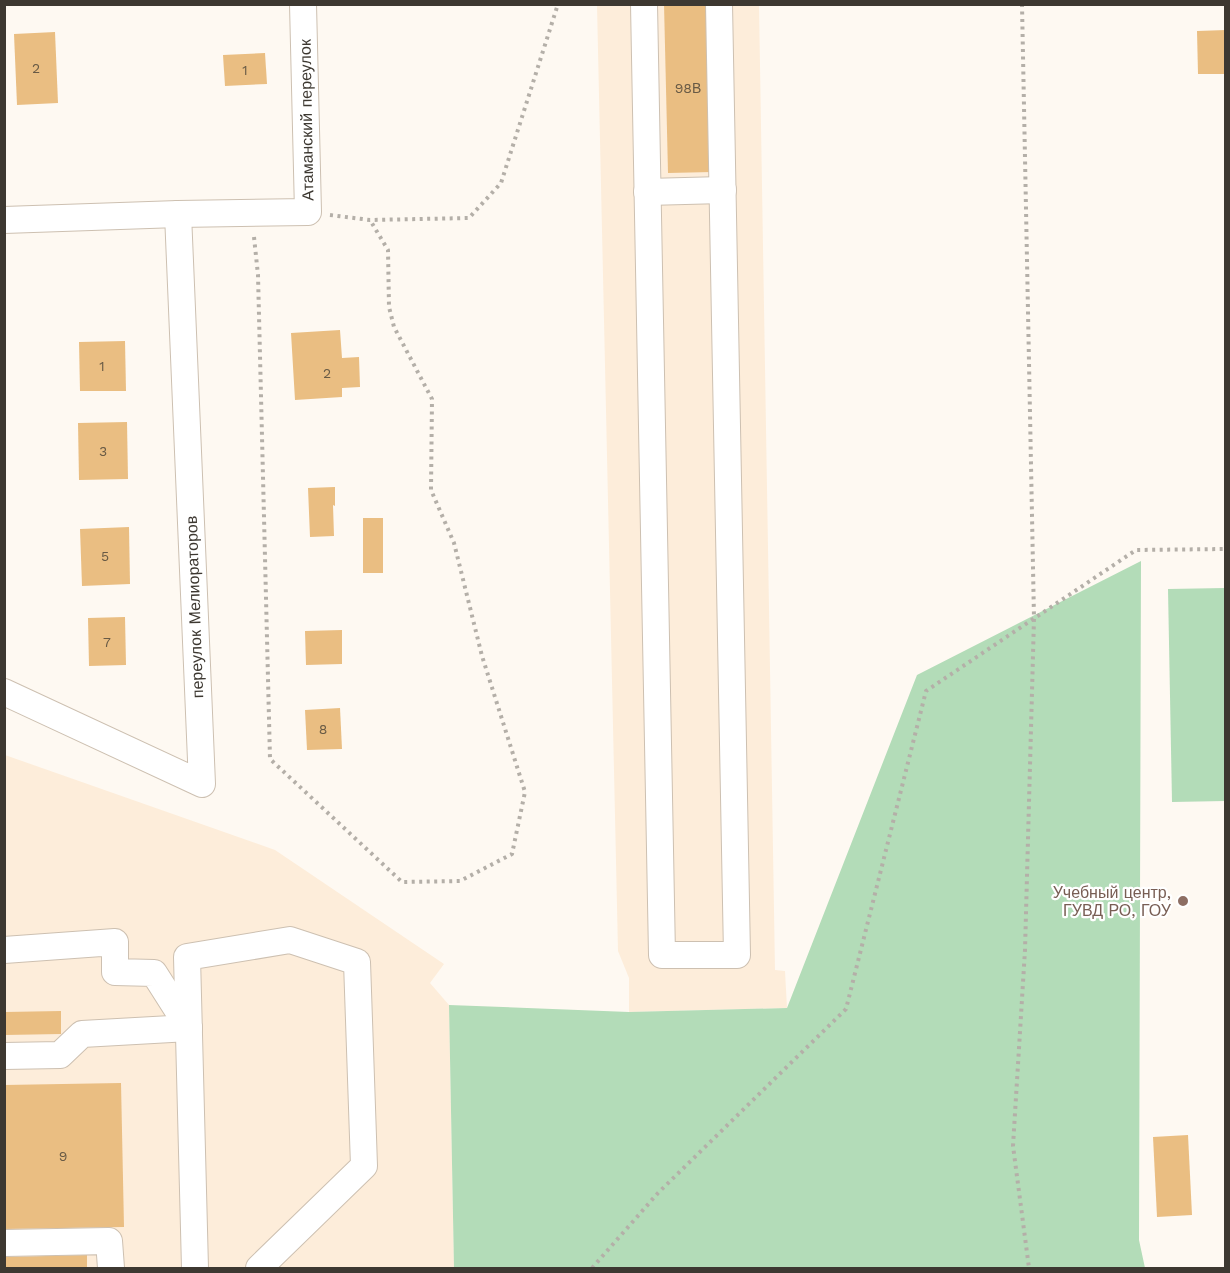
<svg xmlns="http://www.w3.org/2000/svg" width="1230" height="1273" font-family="'Work Sans',sans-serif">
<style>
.industrial{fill:#fdedda}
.green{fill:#b3dcb8}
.building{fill:#eabe82}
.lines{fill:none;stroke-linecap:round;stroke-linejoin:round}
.minor-casing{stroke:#cdc0b1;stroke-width:28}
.path{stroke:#b4afa8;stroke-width:4;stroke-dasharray:3 4.5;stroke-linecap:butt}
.minor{stroke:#fff;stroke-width:26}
.education-dot{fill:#8d6e63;stroke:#fff;stroke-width:2}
.labels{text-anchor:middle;stroke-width:4.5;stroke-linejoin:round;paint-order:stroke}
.number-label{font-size:14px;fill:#685a45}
.street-label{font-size:16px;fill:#3d3831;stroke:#fff}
.education-label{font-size:16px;fill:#785e54;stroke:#fff;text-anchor:end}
</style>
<rect width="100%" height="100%" fill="#fef9f2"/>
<!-- industrial -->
<g class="industrial">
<path d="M597,5H759L775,970L785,971L787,1008L629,1012V978L618,951Z"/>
<path d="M5,755L275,850L444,964L430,983L449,1005L454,1268H5Z"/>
</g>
<!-- green -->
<g class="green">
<path d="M1141,561L1139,1240L1145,1268H454L449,1005L629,1012L787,1008L917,675Z"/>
<path d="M1225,588V801L1172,802L1168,589Z"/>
</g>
<!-- building -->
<g class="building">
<path d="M664,4H708L712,172L668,173Z"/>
<path d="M1226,30V74H1198L1197,31Z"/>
<path d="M55,32L58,103L17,105L14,34Z"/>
<path d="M265,53L267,84L225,86L223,55Z"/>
<path d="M340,330L342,358L359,357L360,387L342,388V397L295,400L291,333Z"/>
<path d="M125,341L126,391H80L79,342Z"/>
<path d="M127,422L128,479L79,480L78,423Z"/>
<path d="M335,487V506L333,505L334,536L310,537L308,488Z"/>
<rect x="363" y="518" width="20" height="55"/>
<path d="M129,527L130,584L82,586L80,529Z"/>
<path d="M125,617L126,665L89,666L88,618Z"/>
<path d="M342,630V664L306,665L305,631Z"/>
<path d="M340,708L342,749L307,750L305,710Z"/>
<path d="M61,1011V1034L5,1035V1012Z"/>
<path d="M121,1083L124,1227L4,1229V1085Z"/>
<path d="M1188,1135L1192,1215L1157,1217L1153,1137Z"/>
<path d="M87,1255V1268H5V1257Z"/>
</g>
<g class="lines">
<defs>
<g id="minor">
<path d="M644,4L662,955H737L719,4"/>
<path d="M647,192L723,190"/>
<path d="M4,220L178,214L308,212L303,4"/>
<path d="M4,692L202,784L178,214"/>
<path d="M4,950L115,942V972L154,973L189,1028"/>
<path d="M4,1056L60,1055L82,1034L189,1028"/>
<path d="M4,1243L109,1241L111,1268"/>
<path d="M195,1268L187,957L290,940L357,962L364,1166L259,1268"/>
</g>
</defs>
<!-- minor casing -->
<use href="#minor" class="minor-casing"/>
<!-- path -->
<g class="path">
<path d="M1022,4L1034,618L1025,950L1013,1146L1029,1268"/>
<path d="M330,215L370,220L469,218L501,183L558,4"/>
<path d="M254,237L258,275L270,759L402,882L460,881L512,854L525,792L482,656L454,543L431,490L432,399L394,327L389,307L388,250L370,220"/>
<path d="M592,1268L658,1193L846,1009L926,691L1136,550L1226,549"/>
</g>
<!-- minor -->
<use href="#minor" class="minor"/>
</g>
<!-- markers -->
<circle class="education-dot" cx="1183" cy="901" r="6"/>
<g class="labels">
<!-- number labels -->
<g class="number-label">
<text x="36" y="73">2</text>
<text x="245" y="75">1</text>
<text x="688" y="93">98В</text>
<text x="102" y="371">1</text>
<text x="327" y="378">2</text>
<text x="103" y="456">3</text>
<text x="105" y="561">5</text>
<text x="107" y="647">7</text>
<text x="323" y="734">8</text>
<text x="63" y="1161">9</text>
</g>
<!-- street labels -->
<g class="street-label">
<text transform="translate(306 120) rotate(-91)" y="6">Атаманский переулок</text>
<text transform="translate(194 607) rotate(-92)" y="6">переулок Мелиораторов</text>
</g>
<!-- education labels -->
<g class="education-label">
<text x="1171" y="898">Учебный центр,<tspan x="1171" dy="18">ГУВД РО, ГОУ</tspan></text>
</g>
</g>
<!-- border -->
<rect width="1230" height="1273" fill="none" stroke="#3d3831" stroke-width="12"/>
</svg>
